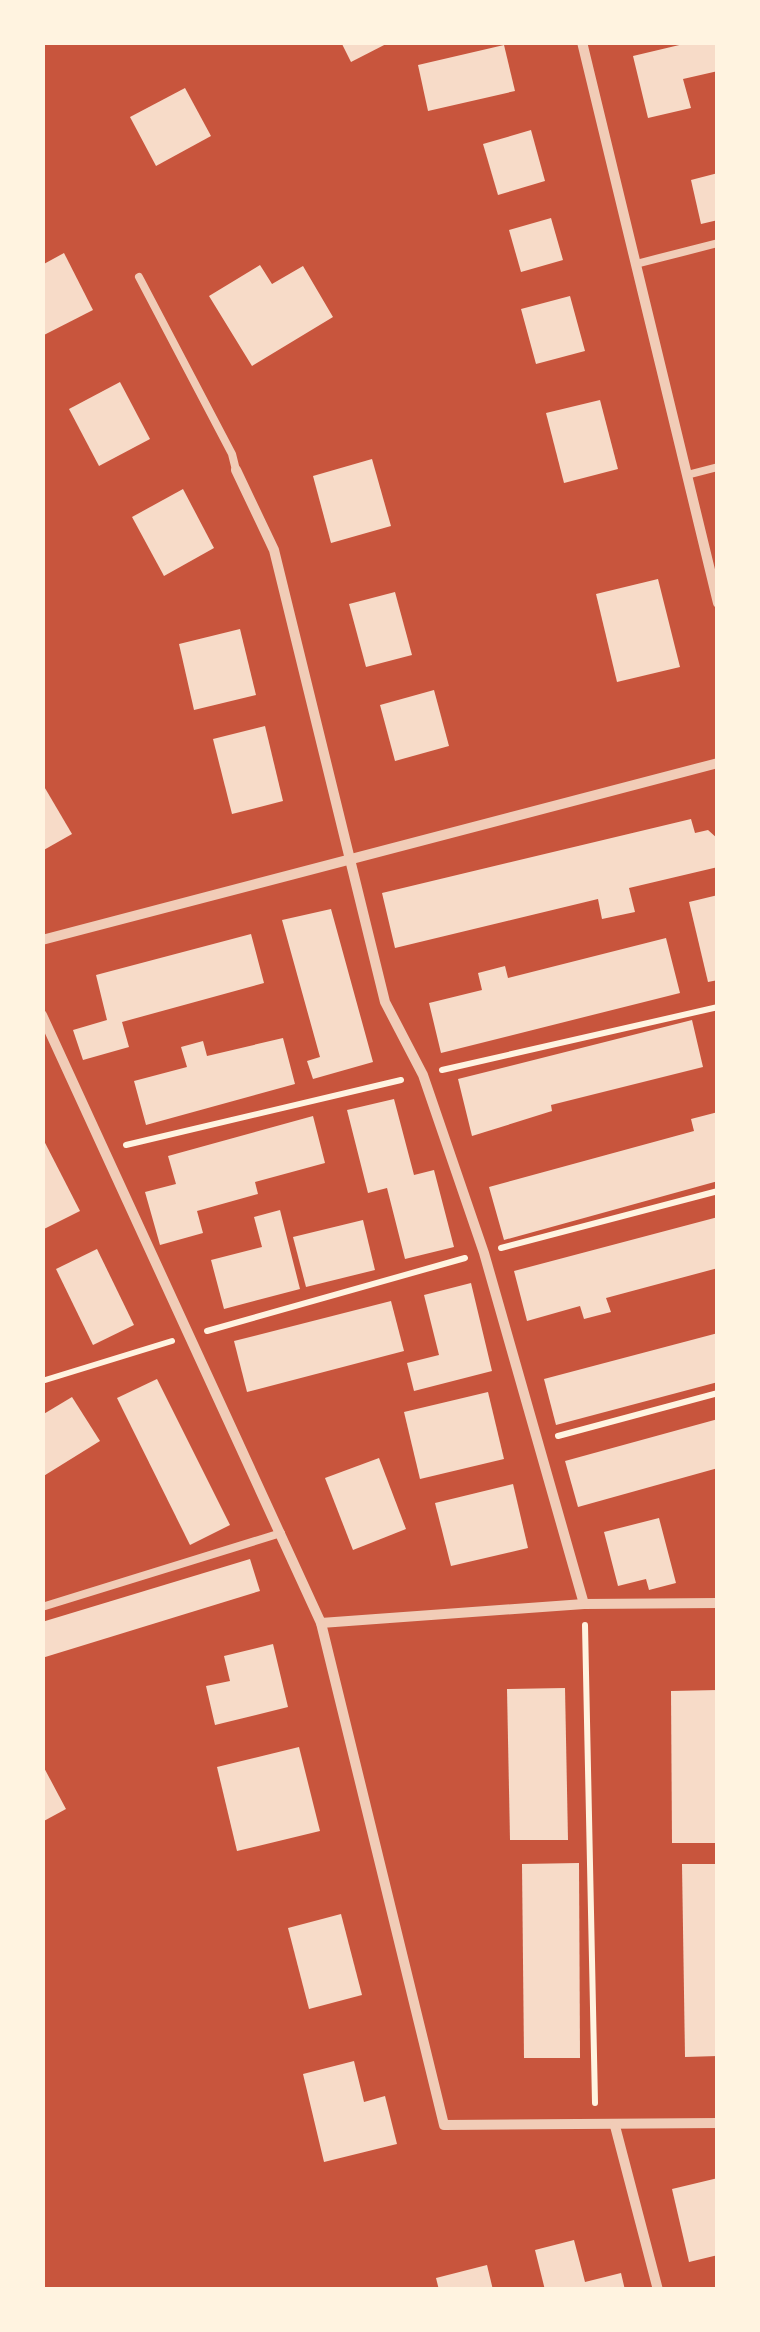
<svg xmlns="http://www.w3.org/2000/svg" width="760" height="2332" font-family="Lato,sans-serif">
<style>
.building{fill:#f7dbc8}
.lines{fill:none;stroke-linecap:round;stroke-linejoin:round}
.path{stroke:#fff3e0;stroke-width:6}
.service{stroke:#f1ccb7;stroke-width:8}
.minor{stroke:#f1ccb7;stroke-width:10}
</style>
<rect width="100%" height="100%" fill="#c8553d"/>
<!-- building -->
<g class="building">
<path d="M341,42H390L351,62Z"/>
<path d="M692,42H718V71L683,79L691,108L648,118L633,56Z"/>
<path d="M504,45L515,91L428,111L418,65Z"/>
<path d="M185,88L211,136L156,166L130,117Z"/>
<path d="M531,130L545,181L498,195L483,144Z"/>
<path d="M718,173V220L701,224L691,180Z"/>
<path d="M551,218L563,260L521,272L509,230Z"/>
<path d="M64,253L93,310L42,336V265Z"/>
<path d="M260,265L272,284L303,266L333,317L252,366L209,296Z"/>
<path d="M570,296L585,351L536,364L521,309Z"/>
<path d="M120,382L150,439L99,466L69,409Z"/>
<path d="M600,400L618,469L564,483L546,413Z"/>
<path d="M372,459L391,526L331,543L313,476Z"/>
<path d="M183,489L214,548L164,576L132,517Z"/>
<path d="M658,579L680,667L617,682L596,594Z"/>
<path d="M395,592L412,655L366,667L349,604Z"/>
<path d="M240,629L256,695L194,710L179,644Z"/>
<path d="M434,690L449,746L395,761L380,705Z"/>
<path d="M265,726L283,801L232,814L213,739Z"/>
<path d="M42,783L72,834L42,851Z"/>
<path d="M691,819L695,833L708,830L718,839V867L629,888L635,912L602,919L598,899L395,948L382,893Z"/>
<path d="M718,895V980L708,982L689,902Z"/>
<path d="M331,909L373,1062L313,1079L307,1061L320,1057L282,920Z"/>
<path d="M251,934L264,983L122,1022L129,1047L83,1060L73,1030L107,1020L96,975Z"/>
<path d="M666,938L680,993L441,1053L429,1003L482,990L478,973L505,966L508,978Z"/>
<path d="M692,1020L703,1067L551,1105L552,1111L472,1136L458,1079Z"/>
<path d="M283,1038L295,1084L146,1125L134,1081L187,1067L181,1047L203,1041L207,1056Z"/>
<path d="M394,1099L414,1175L434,1170L454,1247L405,1259L387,1188L368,1193L347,1110Z"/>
<path d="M718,1112V1181L504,1240L489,1187L694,1131L691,1119Z"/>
<path d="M313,1116L325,1163L255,1182L258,1194L197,1211L203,1233L160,1245L145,1192L176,1184L168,1156Z"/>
<path d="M42,1137L80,1211L42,1230Z"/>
<path d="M280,1210L300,1289L224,1309L211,1260L262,1247L254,1217Z"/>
<path d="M718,1217V1268L606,1298L611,1312L584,1319L580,1306L527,1321L514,1271Z"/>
<path d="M363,1220L375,1270L306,1287L293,1237Z"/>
<path d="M97,1249L134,1325L93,1345L56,1269Z"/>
<path d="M471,1283L492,1371L414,1391L407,1363L439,1355L424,1295Z"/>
<path d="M391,1301L404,1351L247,1392L234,1341Z"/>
<path d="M718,1333V1382L556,1425L544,1379Z"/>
<path d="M157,1379L230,1525L190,1545L117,1398Z"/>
<path d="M488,1392L504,1459L420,1479L404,1412Z"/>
<path d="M72,1397L100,1441L42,1477V1415Z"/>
<path d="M718,1419V1468L578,1507L565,1461Z"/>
<path d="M379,1458L406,1529L353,1550L325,1478Z"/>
<path d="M513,1484L528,1548L451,1566L435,1503Z"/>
<path d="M659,1518L676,1583L649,1590L646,1579L618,1586L604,1532Z"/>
<path d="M250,1559L260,1591L42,1658V1622Z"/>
<path d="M273,1644L288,1707L215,1725L206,1686L230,1681L224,1656Z"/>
<path d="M565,1688L568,1840H510L507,1689Z"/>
<path d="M718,1690V1843H672L671,1691Z"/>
<path d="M299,1747L320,1831L237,1851L217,1767Z"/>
<path d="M42,1764L66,1809L42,1822Z"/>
<path d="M579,1863L580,2058H524L522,1864Z"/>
<path d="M682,1864H718V2056L685,2057Z"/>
<path d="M341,1914L362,1995L309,2009L288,1928Z"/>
<path d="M354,2061L364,2102L385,2096L397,2144L324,2162L303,2074Z"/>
<path d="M718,2178V2255L689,2262L672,2189Z"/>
<path d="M574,2240L585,2282L621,2273L625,2290H545L535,2250Z"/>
<path d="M487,2265L493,2290H439L436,2278Z"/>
</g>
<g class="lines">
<!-- path -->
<g class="path">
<path d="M442,1070L718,1007"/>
<path d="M126,1145L401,1080"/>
<path d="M501,1248L718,1191"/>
<path d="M207,1331L465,1258"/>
<path d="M42,1381L172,1341"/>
<path d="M558,1436L718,1393"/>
<path d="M585,1625L595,2103"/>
</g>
<!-- service -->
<g class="service">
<path d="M636,264L718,243"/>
<path d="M139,277L232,454L236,470"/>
<path d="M687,475L718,467"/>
<path d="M42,1607L281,1533"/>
</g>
<!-- minor -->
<g class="minor">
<path d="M582,42L718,603"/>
<path d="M236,470L274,550L385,1002L423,1075L484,1253L584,1604"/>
<path d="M42,940L718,763"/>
<path d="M42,1015L321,1623L444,2125L718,2123"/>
<path d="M321,1623L584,1604L718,1603"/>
<path d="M615,2126L658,2290"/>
</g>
</g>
<!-- border -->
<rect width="760" height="2332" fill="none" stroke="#fff3e0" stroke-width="90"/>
</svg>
